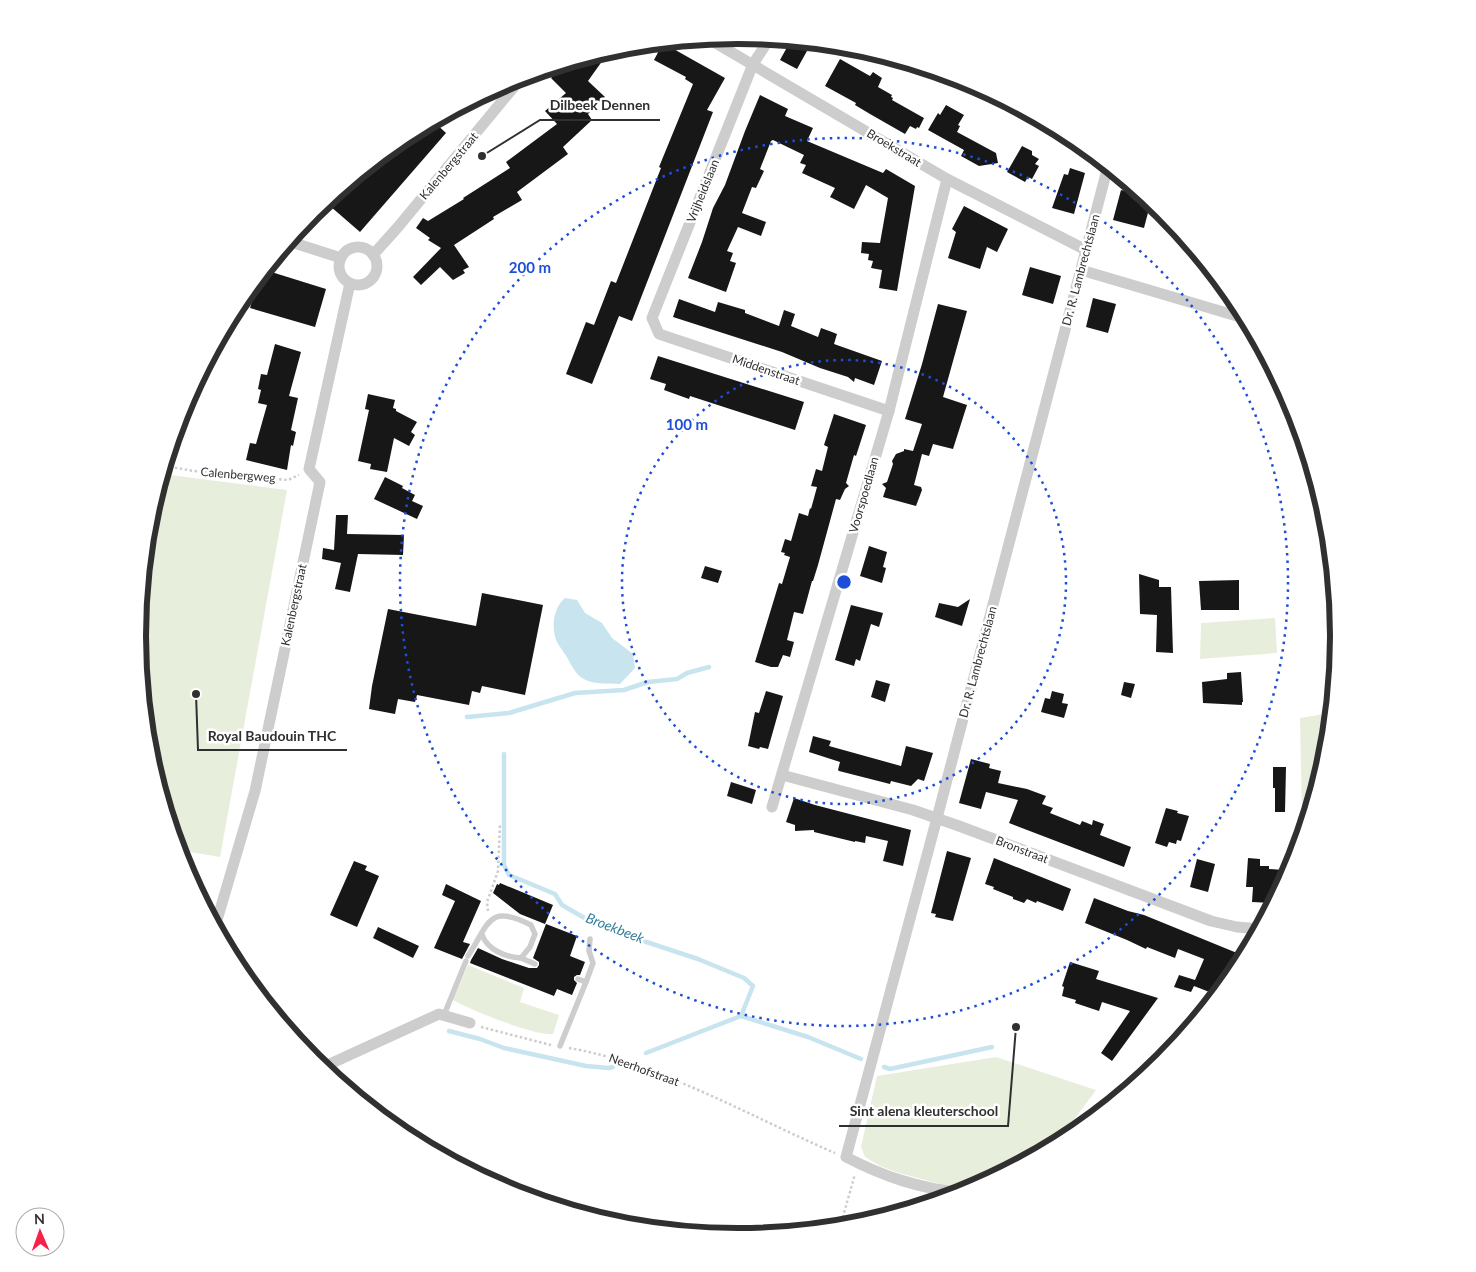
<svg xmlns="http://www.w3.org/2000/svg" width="1476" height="1272" font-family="Lato,sans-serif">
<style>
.green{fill:#e8eedc}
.water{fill:#c7e4ef}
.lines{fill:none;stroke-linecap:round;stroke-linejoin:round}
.stream{stroke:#c7e4ef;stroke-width:4.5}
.building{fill:#171717}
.path{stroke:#cdcdcd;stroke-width:2.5;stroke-dasharray:2.5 2.5;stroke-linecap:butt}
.lane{stroke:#cdcdcd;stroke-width:5.5}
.street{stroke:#cdcdcd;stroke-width:11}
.ring{fill:none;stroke:#1d4ed8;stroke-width:2.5;stroke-dasharray:2.5 5}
.labels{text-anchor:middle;stroke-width:5;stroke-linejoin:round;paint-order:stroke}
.street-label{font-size:12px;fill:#303030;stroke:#fff}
.water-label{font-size:14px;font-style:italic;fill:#357e9a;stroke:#fff}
.rim{fill:none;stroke:#303030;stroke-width:6}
.centre{fill:#1d4ed8;stroke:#fff;stroke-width:2.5}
.ring-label{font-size:15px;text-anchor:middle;font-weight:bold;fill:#1d4ed8;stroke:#fff;stroke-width:5;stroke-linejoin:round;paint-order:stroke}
.leader{fill:none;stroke:#303030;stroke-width:2}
.callout-dot{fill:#303030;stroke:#fff;stroke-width:2}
.callout-label{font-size:14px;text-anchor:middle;font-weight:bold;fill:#303030;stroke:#fff;stroke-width:5;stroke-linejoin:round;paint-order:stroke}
</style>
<rect width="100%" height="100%" fill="#fff"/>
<!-- green -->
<g class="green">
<path d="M162,474L287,490L220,857L178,850L148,753L137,636L149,518Z"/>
<path d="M1275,618L1277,653L1200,659L1201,623Z"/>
<path d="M1331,713L1327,754L1309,814L1302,815L1300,718Z"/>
<path d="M468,965L524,988L520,1002L559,1015L553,1034C535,1036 470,1010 453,1000Z"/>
<path d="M996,1057L1096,1090L1057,1143L975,1188L944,1185L899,1173L880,1166L865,1157L861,1147L877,1076Z"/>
</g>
<!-- water -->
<path class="water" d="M565,598L577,600L585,613L602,623L612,638L633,654L635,668L620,684C607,683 593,685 582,678C576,674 571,665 568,659C565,653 560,648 557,642C551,628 553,608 565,598Z"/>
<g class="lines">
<!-- stream -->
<g class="stream">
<path d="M467,717L509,713L575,693L624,690L648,682L677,679L687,673L709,667"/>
<path d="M504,754V865L509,875L555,894L562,905L588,920L616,932L698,959L744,978L753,986L741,1016"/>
<path d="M1300,818L1306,819L1308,818"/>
<path d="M449,1031L480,1039L504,1048L586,1066L609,1068L613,1067"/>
<path d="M646,1053L741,1016L808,1037L861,1059"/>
<path d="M884,1067L890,1069L992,1047"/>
</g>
</g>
<!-- building -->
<g class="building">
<path d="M791,40L812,42L797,69L780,60Z"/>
<path d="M663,43L725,78L707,110L713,112L632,321L619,316L592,384L566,374L586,322L594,325L611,281L616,283L661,168L659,167L693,84L685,79L686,77L654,60Z"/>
<path d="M610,50L588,81L605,97L588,114L592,120L563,147L568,154L517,192L522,200L493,217L494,219L454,245L469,267L463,270L465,273L453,280L440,267L421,285L413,277L441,248L428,240L430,238L416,228L423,218L428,221L464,199L463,198L510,168L506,162L557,124L545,111L566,93L551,78L565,64Z"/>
<path d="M840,59L870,76L873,72L882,78L878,87L892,95L891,97L893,98L892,100L924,118L919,128L917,127L916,129L910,126L905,134L870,114L855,105L856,103L825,86Z"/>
<path d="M760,95L788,109L785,116L813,128L807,141L883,173L886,169L915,186L897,291L879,288L882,270L871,268L873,261L868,260L869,254L861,253L862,242L880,243L888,198L866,185L854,209L830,197L835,188L802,173L806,165L800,163L804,155L773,140L771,141L760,169L764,171L756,188L752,187L742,213L766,222L761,236L738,227L727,251L733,253L730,261L736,263L726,292L688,278L702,242L713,208L725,185L745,131Z"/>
<path d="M946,105L964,115L958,125L960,126L957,132L996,153L998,163L979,166L961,156L964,150L928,130L938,113L940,115Z"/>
<path d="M433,121L446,133L360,232L330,206L366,168L404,136Z"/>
<path d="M1022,146L1032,151V155L1039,159L1035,164L1039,166L1032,179L1028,177L1025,182L1007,172Z"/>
<path d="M1070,168L1085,173L1074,214L1052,208L1064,174L1068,175Z"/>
<path d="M1121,190L1145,196L1151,201L1144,228L1113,220Z"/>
<path d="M964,206L1008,229L997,252L987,247L980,269L948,258L956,232L952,229Z"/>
<path d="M1030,267L1061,276L1053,304L1022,295Z"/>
<path d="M265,270L326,289L315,327L250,308L259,277Z"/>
<path d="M1093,298L1116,304L1108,333L1086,327Z"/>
<path d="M679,299L715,312L718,302L745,310V313L779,326L784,310L795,314L791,326L818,337L821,328L832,332L837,334L834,344L882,361L874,385L855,378L854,382L848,377L820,368L782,352L673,317Z"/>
<path d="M938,304L967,311L943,397L967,405L953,449L933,444L929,456L922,454L914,485L921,487L922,490L916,506L883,497L886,488L882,484L887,482L893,464L892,461L896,454L904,451V449L913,451L922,424L905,419L922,364Z"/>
<path d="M275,344L301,352L289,396L298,398L291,430L296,432L293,446L291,445L287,470L246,460L250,443L256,444L267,405L258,403L261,390L258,389L261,374L267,375Z"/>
<path d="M658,356L804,402L795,430L690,396L689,399L664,390L666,384L650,379Z"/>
<path d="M368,394L395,400L393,408L396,409V411L417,422L411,432L415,435L409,446L394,438L387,472L370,469L371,464L358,461L369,410L365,409Z"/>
<path d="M834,414L866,425L856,456L854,455L846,483L849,486L845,489L840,500L836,499L818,565L813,581H812L803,614L794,612L787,640L794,642L790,657L783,655L778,667H771L755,662L779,583L782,584L790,557L784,555L785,553L781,552L785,539L791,541L799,513L808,516L810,508L811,509L817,487L811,486L816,469L822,471L828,447L824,445Z"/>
<path d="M385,477L403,486L402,488L415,495L412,501L423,506L417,519L374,499Z"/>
<path d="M336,515H348L347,534L404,535L403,555L358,554L350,592L335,589L341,563L322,559L323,548L334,550Z"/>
<path d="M869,546L887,552L883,567L886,568L882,583L860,576Z"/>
<path d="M705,566L722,571L718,583L701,578Z"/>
<path d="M1139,574L1159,580V587H1171L1173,653L1156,652L1157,615L1140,614Z"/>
<path d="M1239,580V610H1201L1199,581Z"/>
<path d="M482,593L543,605L525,695L482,686L480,693L472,691L469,705L417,695L415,702L398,699L395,714L369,709L372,686L388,609L476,626Z"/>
<path d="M970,599L962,626L935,617L939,603L958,607Z"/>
<path d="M851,605L883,613L879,627L871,624L860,661L856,659L854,666L835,660Z"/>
<path d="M1241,672L1243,702H1242V705L1203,703L1202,682L1227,679V673Z"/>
<path d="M876,680L890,684L885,702L871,697Z"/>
<path d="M1124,682L1135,684L1131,698L1121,695Z"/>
<path d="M766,691L783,696L768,749L760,747L759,749L748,746L755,712L759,713Z"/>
<path d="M1052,691L1064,694L1062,703L1068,704L1064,718L1041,712L1045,698L1050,699Z"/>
<path d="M813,736L831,741L829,746L901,766L906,746L933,753L924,781L918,779L911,786L891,781L890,784L839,771L838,770L840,762L809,752Z"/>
<path d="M971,759L990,764L989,768L1001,771L998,783L1027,789L1046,796L1042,804L1053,808L1050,813L1080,825L1082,821L1092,825L1093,820L1104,824L1100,835L1131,847L1124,867L1009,823L1018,800L986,792L981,809L959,803Z"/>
<path d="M1273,767H1286L1285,812H1275V788H1273Z"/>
<path d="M731,782L756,790L752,804L727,796Z"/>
<path d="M794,798L815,805L911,830L903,866L883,861L888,841L866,836L865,843L855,841V842L814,832V830L795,831V825L786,822Z"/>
<path d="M1166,808L1178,811L1177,813L1189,816L1181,841L1177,840L1176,844L1169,842L1167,847L1155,843Z"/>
<path d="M947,851L971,858L953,921L935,917L936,914L931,913Z"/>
<path d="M994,858L1071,889L1063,911L1037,901L1036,903L1027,899L1024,903L1013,899V897L993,889L994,887L985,884Z"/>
<path d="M1248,858L1260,859V866H1269V869L1284,870L1288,875L1273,903L1252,902L1253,887H1246Z"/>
<path d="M1197,859L1215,864L1208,892L1190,887Z"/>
<path d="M354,861L367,866L365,870L379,876L357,927L330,915Z"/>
<path d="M500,883L553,905L545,924L520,914L493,893L497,884L499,885Z"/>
<path d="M446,884L481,901L463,942L470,944L462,959L434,948L455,901L442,895Z"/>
<path d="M1094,898L1128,911L1144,915L1237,953L1232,967H1233L1230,978L1225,981L1223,988L1217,995L1194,986L1191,992L1174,987L1179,975L1195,980L1204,959L1178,949L1175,958L1147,947L1146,949L1127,940L1085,923Z"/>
<path d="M546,924L577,936L570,956L585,962L580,975H577L574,977V980L577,983L572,995L557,989L554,996L470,963L471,960L478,948L502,959L529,968H537L539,965V962L533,958Z"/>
<path d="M378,927L419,946L413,958L373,938Z"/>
<path d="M1070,962L1099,971L1096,979L1158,998L1112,1061L1101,1053L1130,1011L1102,1002L1099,1011L1075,1003L1076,1000L1062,996L1064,987L1062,986Z"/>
</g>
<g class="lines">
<!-- path -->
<g class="path">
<path d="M165,466L194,471L288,480L299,475"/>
<path d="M488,911L487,902L498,871L500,824"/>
<path d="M481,1027L551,1045"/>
<path d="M569,1048C661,1064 749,1116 835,1153"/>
<path d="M840,1227L855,1174"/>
</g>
<!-- lane -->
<g class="lane">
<path d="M468,956C489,924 488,903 531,925L535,934L530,947L521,958C505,957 488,950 482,935"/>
<path d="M521,958L535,964"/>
<path d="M578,979L586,982L593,963L589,951L590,939"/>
<path d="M444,1015L466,961"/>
<path d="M560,1046L586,982"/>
</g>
<!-- street -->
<g class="street">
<path d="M707,38L947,179L1086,250"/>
<path d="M770,38L753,64L652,318L659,334L889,411"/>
<path d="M288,241L341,258"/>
<circle cx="358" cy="266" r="19"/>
<path d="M373,255L398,227L523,76"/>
<path d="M1081,270L1247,319"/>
<path d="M782,775L913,810L959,826L1211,921L1237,927L1260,929"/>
<path d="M772,807L889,411L947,179"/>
<path d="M215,927L255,791L320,482L309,469L350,283"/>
<path d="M321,1068L439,1014L470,1023"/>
<path d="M962,1193C919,1188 884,1177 846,1157L937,818L1108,166"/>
</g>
</g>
<!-- distance rings -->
<g class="ring">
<circle cx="844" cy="582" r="222"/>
<circle cx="844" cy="582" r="444"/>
</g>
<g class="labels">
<!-- street labels -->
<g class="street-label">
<text transform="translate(894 148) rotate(31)" y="4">Broekstraat</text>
<text transform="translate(449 166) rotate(-50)" y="4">Kalenbergstraat</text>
<text transform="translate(703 191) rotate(-68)" y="4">Vrijheidslaan</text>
<text transform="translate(1081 270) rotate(-75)" y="4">Dr. R. Lambrechtslaan</text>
<text transform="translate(766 370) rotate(19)" y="4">Middenstraat</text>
<text transform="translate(238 475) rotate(5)" y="4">Calenbergweg</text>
<text transform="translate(864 495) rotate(-74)" y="4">Voorspoedlaan</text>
<text transform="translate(294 605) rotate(-78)" y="4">Kalenbergstraat</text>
<text transform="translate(978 662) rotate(-75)" y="4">Dr. R. Lambrechtslaan</text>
<text transform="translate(1022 850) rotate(21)" y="4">Bronstraat</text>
<text transform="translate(644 1070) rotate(20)" y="4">Neerhofstraat</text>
</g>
<!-- water labels -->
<g class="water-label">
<text transform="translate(615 928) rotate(21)" y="5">Broekbeek</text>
</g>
</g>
<!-- crop -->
<path d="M0 0H1476V1272H0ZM146 636a592 592 0 1 1 1184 0a592 592 0 1 1-1184 0Z" fill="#fff" fill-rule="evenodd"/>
<path class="rim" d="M146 636a592 592 0 1 1 1184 0a592 592 0 1 1-1184 0Z"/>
<circle cx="844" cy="582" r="8" class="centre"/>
<g class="ring-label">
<text x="530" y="273">200 m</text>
<text x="687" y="430">100 m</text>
</g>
<!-- callouts -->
<path class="leader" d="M482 156L540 120H660M196 694L198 750H347M1016 1027L1008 1126H839"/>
<g class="callout-dot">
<circle cx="482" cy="156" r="5"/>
<circle cx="196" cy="694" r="5"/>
<circle cx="1016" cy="1027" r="5"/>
</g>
<g class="callout-label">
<text x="600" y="110">Dilbeek Dennen</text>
<text x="272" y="741">Royal Baudouin THC</text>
<text x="924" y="1116">Sint alena kleuterschool</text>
</g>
<!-- north arrow -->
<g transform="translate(40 1232) rotate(358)"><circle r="24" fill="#ffffff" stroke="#acacac"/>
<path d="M0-4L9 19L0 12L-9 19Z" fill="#f6224a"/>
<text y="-8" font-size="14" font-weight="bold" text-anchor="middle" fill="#303030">N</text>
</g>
</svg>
